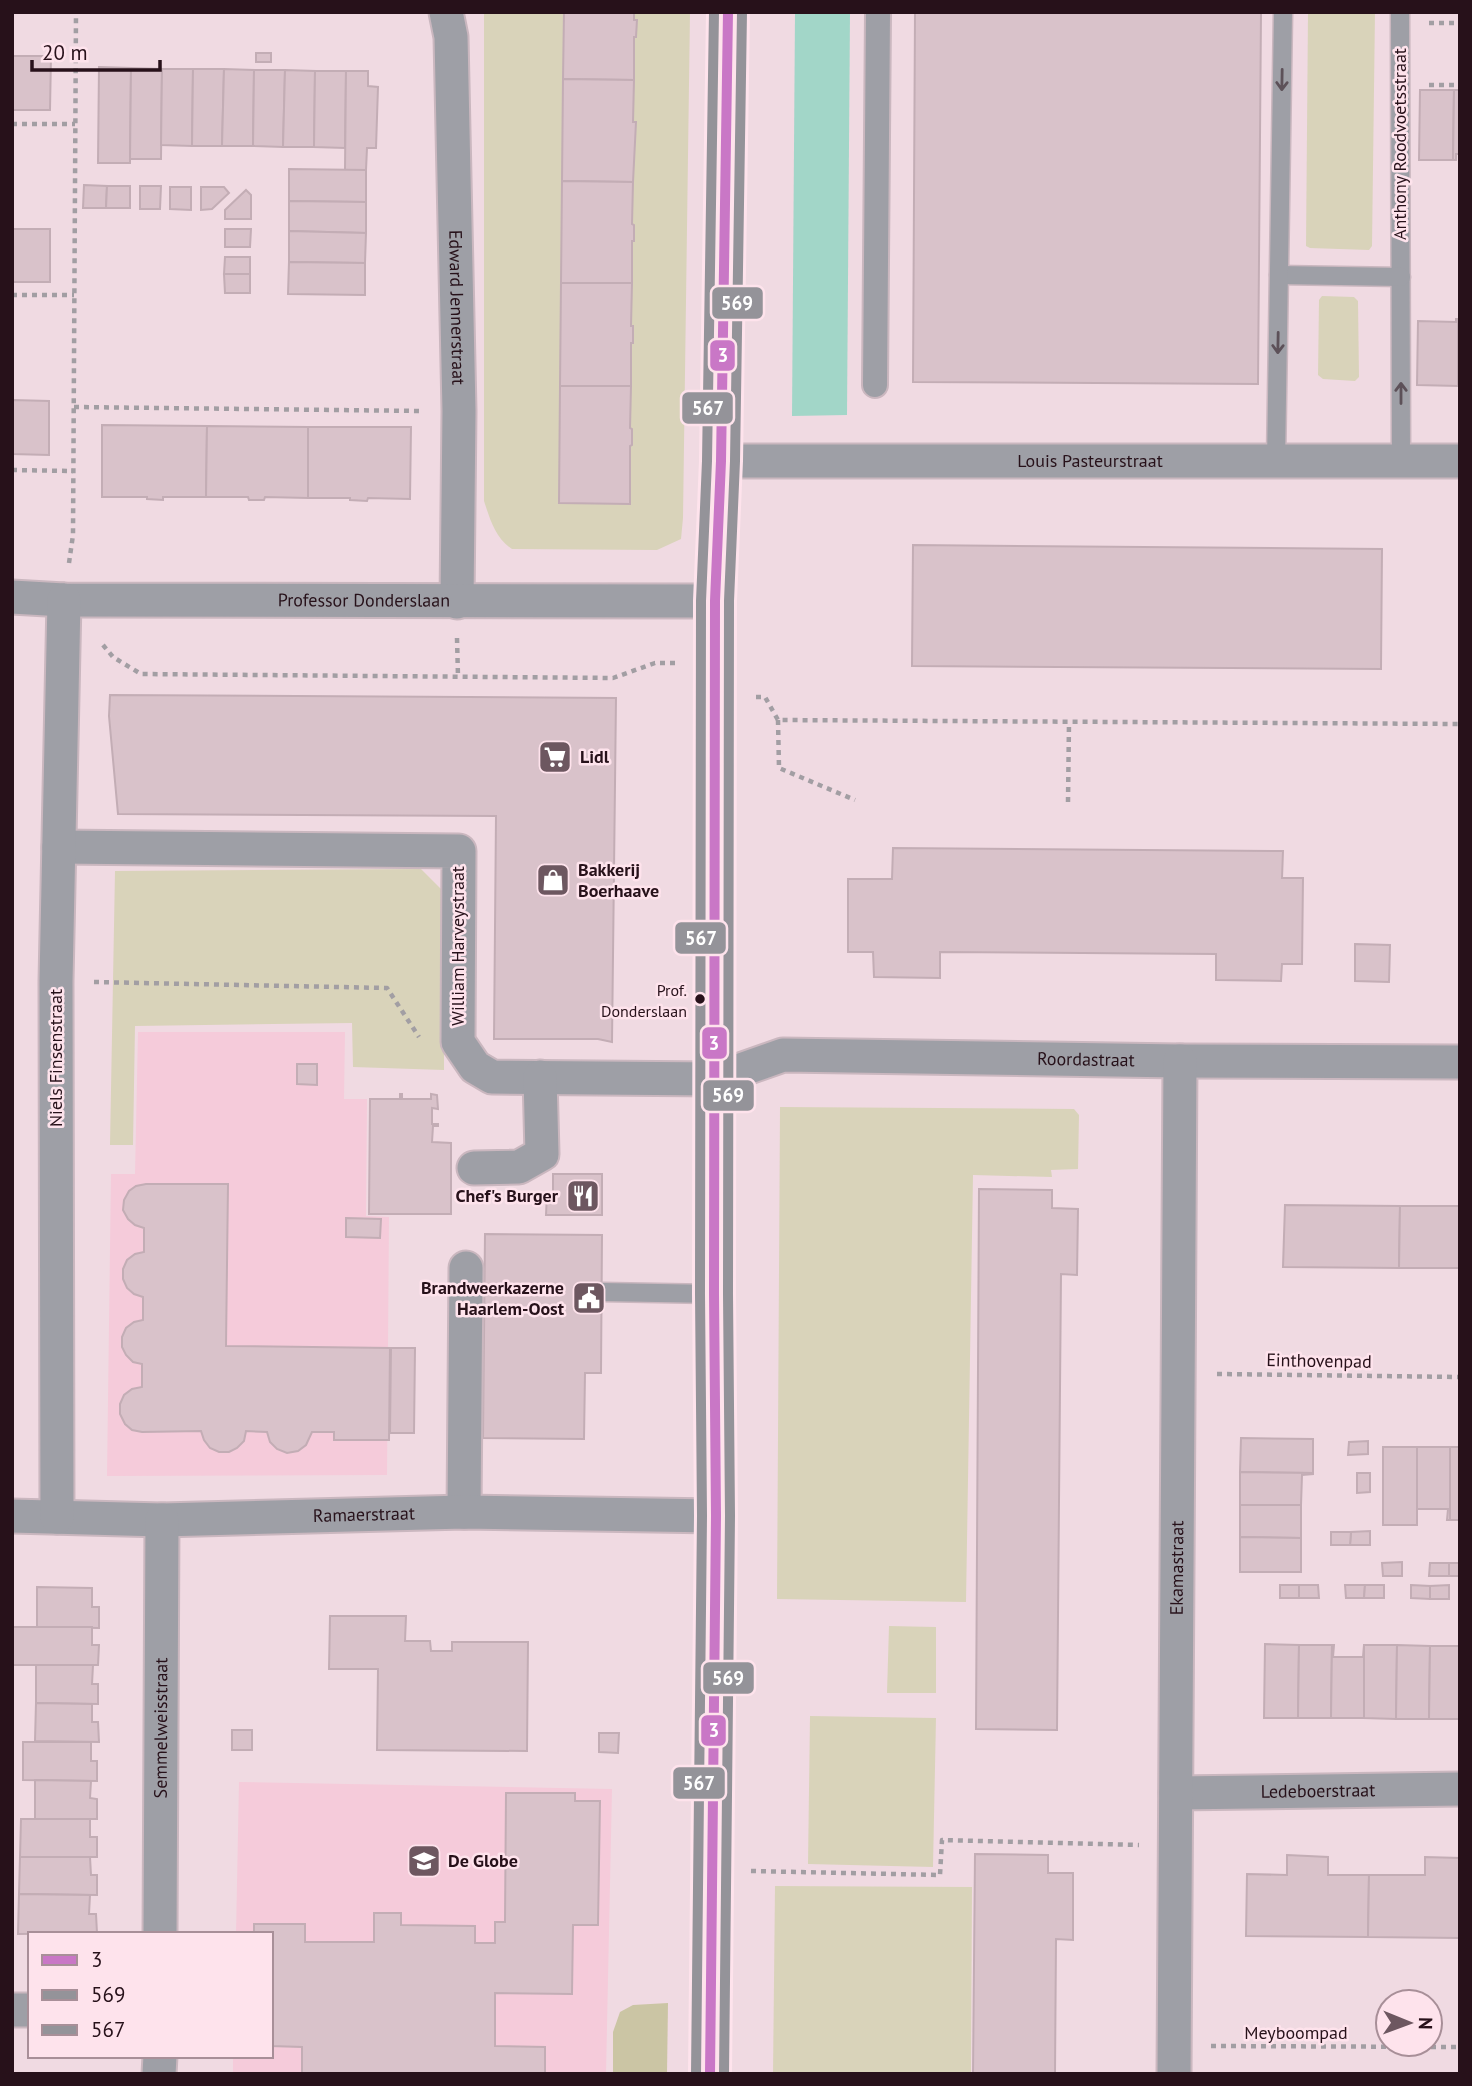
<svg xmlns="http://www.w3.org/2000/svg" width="1472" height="2086" font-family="'PT Sans',sans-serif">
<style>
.built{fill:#f5cbda}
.green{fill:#d9d3ba}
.forest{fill:#cbc5a4}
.water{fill:#a2d6c8}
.building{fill:#d9c2ca;stroke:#c3adb5;stroke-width:2}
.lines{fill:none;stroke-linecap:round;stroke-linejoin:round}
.service-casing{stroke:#cab7bf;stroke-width:21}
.pedestrian-casing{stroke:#cab7bf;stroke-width:28}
.minor-casing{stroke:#cab7bf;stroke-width:37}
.tertiary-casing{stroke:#cab7bf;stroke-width:42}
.path{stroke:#a29ea3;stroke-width:4.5;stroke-dasharray:5 5;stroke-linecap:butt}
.service{stroke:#9e9fa6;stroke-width:18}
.pedestrian{stroke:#9e9fa6;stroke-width:24}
.minor{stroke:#9e9fa6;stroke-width:33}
.tertiary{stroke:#9e9fa6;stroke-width:38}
.bus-1-casing{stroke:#fee3ec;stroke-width:16}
.bus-2-casing{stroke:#fee3ec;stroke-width:16}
.bus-3-casing{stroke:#fee3ec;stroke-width:16}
.bus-1{stroke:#c977c6;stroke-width:10}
.bus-2{stroke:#949399;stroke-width:10}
.bus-3{stroke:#949399;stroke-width:10}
.oneway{stroke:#5d5159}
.bus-dot{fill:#27111a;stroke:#fee3ec;stroke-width:2.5}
.labels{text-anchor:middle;stroke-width:5;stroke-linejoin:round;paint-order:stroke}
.bus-label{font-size:16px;fill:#27111a;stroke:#fee3ec;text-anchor:end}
.street-label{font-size:18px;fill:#27111a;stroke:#fee3ec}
.poi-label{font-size:18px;font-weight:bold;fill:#27111a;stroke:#fee3ec;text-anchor:start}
.line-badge{stroke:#fee3ec;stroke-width:2.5}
.badge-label{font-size:19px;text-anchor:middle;font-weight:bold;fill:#fff}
</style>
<rect width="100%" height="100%" fill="#f0dae2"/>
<!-- built -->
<g class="built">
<path d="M138,1032H345L344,1099H367L366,1216L389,1217L387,1475L107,1476L111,1174H135Z"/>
<path d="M239,1782L612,1789L606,2074H233V2056H271V1934H236Z"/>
</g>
<!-- green -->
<g class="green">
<path d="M484,12H690L683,518L681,539L657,550L512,549C495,538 490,519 484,501Z"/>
<path d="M1308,12H1375L1372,246L1369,250L1310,248L1306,246Z"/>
<path d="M1322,296L1354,297L1358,301L1359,377L1355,381L1323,379L1318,375L1319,300Z"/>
<path d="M421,869L444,892V1070L353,1067L352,1023L135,1026L133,1145H110L115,871Z"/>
<path d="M780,1107L1074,1109L1079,1115L1078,1169L1051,1170L1052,1177L973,1175L966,1602L777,1599Z"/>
<path d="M889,1626L936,1627V1693H887Z"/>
<path d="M810,1716L936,1718L933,1867L808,1864Z"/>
<path d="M775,1886L972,1887L971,2074H773Z"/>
</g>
<!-- forest -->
<path class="forest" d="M668,2003L667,2074H613V2032L620,2012L633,2005Z"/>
<!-- water -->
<path class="water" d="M795,12H850L847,415L792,416Z"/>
<!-- building -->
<g class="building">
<path d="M564,12H634V20H637L636,37H634V80L563,79Z"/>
<path d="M915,12H1261L1258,384L913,382Z"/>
<rect x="256" y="53" width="15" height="9"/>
<path d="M13,56H51L50,110H13Z"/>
<path d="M99,67L131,68L130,163H98Z"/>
<path d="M131,68L162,69L161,159H130Z"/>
<path d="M162,69H193L192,146L161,145Z"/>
<path d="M193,69H224L222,146H192Z"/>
<path d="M224,69L254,70L253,146H222Z"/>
<path d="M254,70H285L283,147L253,146Z"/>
<path d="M285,70L315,71L314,147H283Z"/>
<path d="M315,71H346L345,148L314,147Z"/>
<path d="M346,71H368V86L378,87L376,148H367L366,170H345Z"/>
<path d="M563,79L634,80L633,122H636L633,182L562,181Z"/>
<path d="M1420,90H1454L1453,160H1419Z"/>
<path d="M1454,90H1460V154H1456V160H1453Z"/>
<path d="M289,169L366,170V202L289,201Z"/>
<path d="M562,181L633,182L632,224L634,225V241H632V283H561Z"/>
<path d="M84,185L107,186L106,208H83Z"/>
<path d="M107,186H130V208H106Z"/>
<path d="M140,186H161L160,209H140Z"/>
<path d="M170,187H191V210L170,209Z"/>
<path d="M201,187H224L229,193L212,209L201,210Z"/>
<path d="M246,190L251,195V219H225V210Z"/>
<path d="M289,201L366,202V233L289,231Z"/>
<rect x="12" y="229" width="38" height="53"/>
<path d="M225,229H251L250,247H225Z"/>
<path d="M289,231L366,233L365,263L289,262Z"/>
<path d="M225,257H250V274H224Z"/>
<path d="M289,262L365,263V295L288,294Z"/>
<path d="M224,274H250V293H225Z"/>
<path d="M561,283H632L631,326H633V343H631V386H560Z"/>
<path d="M1456,319H1458V386L1417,385L1418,321L1456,322Z"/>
<rect x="1458" y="319" width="2" height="67"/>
<path d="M560,386H631L630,428L632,429V445L630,446V504L559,503Z"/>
<path d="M12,400L49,401V455L12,454Z"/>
<path d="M102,425L207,426L206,497H163V500L147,499V497H102Z"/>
<path d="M207,426L308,427V498L265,497L264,500H249L248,497H206Z"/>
<path d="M308,427H411L410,499L368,498L367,501L350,500V498H308Z"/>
<path d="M913,545L1382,549L1381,669L912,666Z"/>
<path d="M110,695L616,698L612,1042L598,1039H494L496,816L118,814L109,716Z"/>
<path d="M893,848L1283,851L1282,878H1303L1302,964H1282L1281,981L1216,980V954L940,952V978L874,977L873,952H848V879H892Z"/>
<path d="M1355,944L1390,945L1389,982L1355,981Z"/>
<path d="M297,1064H317V1085L297,1084Z"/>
<path d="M400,1094H402V1099H431V1094L437,1095L438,1109L432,1108V1124H438V1126H433L432,1142L451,1143V1214H369L370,1099H400Z"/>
<path d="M553,1174H602V1215H546L547,1193H553Z"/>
<path d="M146,1184H228L226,1346L390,1348L389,1440H334V1432H312L306,1445L298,1451L287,1453L277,1449L270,1442L267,1432L246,1431L244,1441L237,1448L229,1452H219L210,1448L204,1440L201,1431L142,1432L132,1430L125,1424L120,1414V1404L124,1395L132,1389L142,1387V1364L133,1362L126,1355L122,1347V1337L126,1328L134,1322L143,1320V1297L134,1294L127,1288L123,1279V1269L127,1260L135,1254L144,1252V1228L135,1225L128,1219L123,1210L124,1200L129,1191L136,1186Z"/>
<path d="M979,1189L1052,1190V1208L1078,1209L1077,1275L1061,1274L1057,1730L976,1729Z"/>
<path d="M1285,1205L1400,1206L1399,1268L1283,1267Z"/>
<path d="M1400,1206H1460V1268H1399Z"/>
<path d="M346,1218L381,1219L380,1238L346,1237Z"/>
<path d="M485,1234L602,1235L601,1373H585L584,1439L483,1438Z"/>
<path d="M391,1348H415L414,1433H390Z"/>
<path d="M1241,1438L1313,1439V1473L1240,1472Z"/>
<path d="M1368,1441V1454L1348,1455L1349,1442Z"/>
<rect x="1383" y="1447" width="34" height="78"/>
<path d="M1417,1447H1450V1520H1447L1448,1509H1417Z"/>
<rect x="1450" y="1447" width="10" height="73"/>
<path d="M1240,1472L1313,1473V1474L1302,1475L1301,1505H1240Z"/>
<path d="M1357,1473H1370V1492L1357,1493Z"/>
<path d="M1240,1505H1301V1538L1240,1537Z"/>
<path d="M1370,1531V1545H1350L1351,1532Z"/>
<path d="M1331,1532H1351L1350,1545H1331Z"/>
<path d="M1240,1537L1301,1538V1572H1240Z"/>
<path d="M1402,1562V1576H1383L1382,1563Z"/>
<path d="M1430,1563H1449V1576H1429Z"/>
<rect x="1449" y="1563" width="11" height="13"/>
<rect x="1280" y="1585" width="19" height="13"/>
<path d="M1299,1585H1318L1319,1598H1299Z"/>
<path d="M1345,1585H1365L1364,1598H1346Z"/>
<path d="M1365,1585H1384V1598H1364Z"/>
<path d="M1411,1585L1430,1586V1599L1411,1598Z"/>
<path d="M1449,1585V1599H1430V1586Z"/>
<path d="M37,1587L92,1588V1607H99V1628L37,1627Z"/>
<path d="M330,1616H406L405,1641H430L431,1651H452V1642H528L527,1751L377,1750L378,1669H329Z"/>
<path d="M12,1627H92V1645H99L98,1665H12Z"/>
<path d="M1265,1644L1299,1645L1298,1718H1264Z"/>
<path d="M1299,1645H1332L1331,1718H1298Z"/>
<path d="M1332,1645H1334L1333,1657H1363L1364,1645V1718H1331Z"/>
<path d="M1364,1645H1397L1396,1719L1364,1718Z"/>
<path d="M1397,1645L1430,1646L1429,1719H1396Z"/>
<path d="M1430,1646H1460V1719H1429Z"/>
<path d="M36,1665H93L92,1684H98V1704L36,1703Z"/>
<path d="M36,1703L92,1704V1722H98L99,1742L35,1741Z"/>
<rect x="232" y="1730" width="20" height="20"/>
<path d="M599,1733H619L618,1753L599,1752Z"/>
<path d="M23,1742H91V1761H97V1781L23,1780Z"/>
<path d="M35,1780L91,1781L90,1798L97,1799V1819H35Z"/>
<path d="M506,1793H575V1801H600L598,1925H573L572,1994L495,1993V2046L545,2047V2074H302V2047L271,2046V1934H254V1924H305V1942H374V1913H401V1925L475,1926V1943H495V1922H505Z"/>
<path d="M21,1819H90V1837H97V1857H20Z"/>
<path d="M975,1854L1048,1855V1873H1073V1940L1056,1939L1055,2074H973Z"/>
<path d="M1287,1855L1328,1857V1875H1369L1368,1937L1246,1936L1247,1874L1287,1875Z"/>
<path d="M20,1857H90L91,1875H97V1895L19,1894Z"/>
<path d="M1425,1857L1460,1858V1938L1368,1937L1369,1875H1425Z"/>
<path d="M19,1894L90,1895L89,1914H96L97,1933L18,1934Z"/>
</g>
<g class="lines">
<defs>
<g id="service">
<path d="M1400,12L1401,461"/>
<path d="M1279,275L1401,277"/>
<path d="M1276,462L1283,12"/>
<path d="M602,1292L714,1294"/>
</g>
<path id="pedestrian" d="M875,385L878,12"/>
<g id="minor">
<path id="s1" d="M446,12L451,37L459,411L457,602"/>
<path id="s2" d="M721,461H1460"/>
<path id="s3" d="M12,597L64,600L715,601"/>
<path id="s4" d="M59,847L459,851L458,1042L475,1067L492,1077L715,1079L783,1055L1180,1061L1460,1062"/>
<path d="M474,1168L519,1167L542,1154L540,1077"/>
<path d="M464,1512L466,1268"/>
<path id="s5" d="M12,1516L162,1520L464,1512L716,1516"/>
<path d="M57,1517L56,981L64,600"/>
<path id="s6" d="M1176,1793L1460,1789"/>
<path id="s7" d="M160,1934L162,1520"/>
<path d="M12,2010H30"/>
<path d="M159,2074L160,2056"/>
<path id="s8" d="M1174,2074L1180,1061"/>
</g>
<path id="tertiary" d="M710,2074L716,1516L714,1294L715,601L721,461L728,12"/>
</defs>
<!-- service casing -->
<use href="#service" class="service-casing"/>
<!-- pedestrian casing -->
<use href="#pedestrian" class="pedestrian-casing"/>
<!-- minor casing -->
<use href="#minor" class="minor-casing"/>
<!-- tertiary casing -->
<use href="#tertiary" class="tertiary-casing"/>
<!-- path -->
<g class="path">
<path d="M1429,23H1460"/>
<path d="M1429,85H1460"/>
<path d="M12,124H75"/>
<path d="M12,295H74"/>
<path d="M74,407L423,411"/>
<path d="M12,470L73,471"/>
<path d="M69,563L73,535L76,12"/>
<path d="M457,638L458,677"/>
<path d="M103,645L113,657L141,674L613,678L655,663H676"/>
<path d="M756,697H765L778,720L1460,724"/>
<path d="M778,720L779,768L855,800"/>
<path d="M1068,802L1069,722"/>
<path d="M94,982L387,988L419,1037"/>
<path d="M1217,1374L1460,1377"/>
<path d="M751,1871L940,1875L942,1840L1139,1845"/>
<path d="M1211,2046L1460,2047"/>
</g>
<!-- service -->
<use href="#service" class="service"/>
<!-- pedestrian -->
<use href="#pedestrian" class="pedestrian"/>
<!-- minor -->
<use href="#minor" class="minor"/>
<!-- tertiary -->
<use href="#tertiary" class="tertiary"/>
<defs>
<path id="bus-1" d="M710,2074L716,1516L714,1294L715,601L721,461L728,12"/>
<path id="bus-2" d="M724,2074L730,1516L728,1294L729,601L735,461L742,12"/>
<path id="bus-3" d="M696,2074L702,1516L700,1294L701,601L707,461L714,12"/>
</defs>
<!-- bus-1 casing -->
<use href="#bus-1" class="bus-1-casing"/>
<!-- bus-2 casing -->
<use href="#bus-2" class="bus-2-casing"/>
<!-- bus-3 casing -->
<use href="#bus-3" class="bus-3-casing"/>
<!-- bus-1 -->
<use href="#bus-1" class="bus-1"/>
<!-- bus-2 -->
<use href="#bus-2" class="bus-2"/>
<!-- bus-3 -->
<use href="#bus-3" class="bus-3"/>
</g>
<!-- one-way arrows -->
<defs><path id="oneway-shaft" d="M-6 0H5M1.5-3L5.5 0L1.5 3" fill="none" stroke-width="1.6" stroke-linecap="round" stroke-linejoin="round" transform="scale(1.75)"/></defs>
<g class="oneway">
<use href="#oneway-shaft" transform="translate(1282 80) rotate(91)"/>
<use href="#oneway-shaft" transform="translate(1278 343) rotate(91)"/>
<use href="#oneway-shaft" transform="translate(1401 393) rotate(-90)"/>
</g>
<!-- icons -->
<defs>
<symbol id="supermarket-square" viewBox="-11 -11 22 22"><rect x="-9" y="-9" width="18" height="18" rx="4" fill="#6d5760" stroke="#fee3ec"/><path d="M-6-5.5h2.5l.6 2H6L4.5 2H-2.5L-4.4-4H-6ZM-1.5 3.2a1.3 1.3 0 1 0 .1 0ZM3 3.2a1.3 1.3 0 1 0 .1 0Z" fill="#fff"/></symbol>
<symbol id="shop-square" viewBox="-11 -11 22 22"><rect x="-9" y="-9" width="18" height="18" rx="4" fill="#6d5760" stroke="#fee3ec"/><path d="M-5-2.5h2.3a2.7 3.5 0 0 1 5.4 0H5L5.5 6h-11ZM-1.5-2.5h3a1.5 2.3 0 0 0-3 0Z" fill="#fff"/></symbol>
<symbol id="restaurant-square" viewBox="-11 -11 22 22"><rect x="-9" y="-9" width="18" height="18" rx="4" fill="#6d5760" stroke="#fee3ec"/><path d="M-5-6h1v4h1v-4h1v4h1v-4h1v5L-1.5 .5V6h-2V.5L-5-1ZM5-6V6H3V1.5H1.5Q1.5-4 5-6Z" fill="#fff"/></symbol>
<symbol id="civic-square" viewBox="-11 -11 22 22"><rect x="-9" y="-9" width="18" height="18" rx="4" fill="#6d5760" stroke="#fee3ec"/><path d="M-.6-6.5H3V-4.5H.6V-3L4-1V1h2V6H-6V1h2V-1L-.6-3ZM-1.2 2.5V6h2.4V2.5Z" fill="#fff"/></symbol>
<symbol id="school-square" viewBox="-11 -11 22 22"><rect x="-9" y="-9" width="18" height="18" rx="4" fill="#6d5760" stroke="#fee3ec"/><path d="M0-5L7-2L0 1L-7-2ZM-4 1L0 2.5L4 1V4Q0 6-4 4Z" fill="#fff"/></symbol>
</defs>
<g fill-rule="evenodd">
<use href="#supermarket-square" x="536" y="738" width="38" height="38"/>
<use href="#shop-square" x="534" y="861" width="38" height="38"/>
<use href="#restaurant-square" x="564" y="1177" width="38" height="38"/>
<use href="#civic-square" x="570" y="1279" width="38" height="38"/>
<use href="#school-square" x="405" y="1842" width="38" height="38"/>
</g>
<!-- markers -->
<circle class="bus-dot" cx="700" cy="999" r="6"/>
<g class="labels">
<!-- bus labels -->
<g class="bus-label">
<text x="687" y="996">Prof.<tspan x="687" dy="21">Donderslaan</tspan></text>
</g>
<!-- street labels -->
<g class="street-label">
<text transform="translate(1400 144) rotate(-90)" y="6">Anthony Roodvoetsstraat</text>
<text dy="6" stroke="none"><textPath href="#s1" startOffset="296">Edward Jennerstraat</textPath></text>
<text dy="6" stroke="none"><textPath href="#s2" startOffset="369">Louis Pasteurstraat</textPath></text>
<text dy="6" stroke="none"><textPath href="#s3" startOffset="352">Professor Donderslaan</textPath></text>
<text transform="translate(458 946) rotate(-90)" y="6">William Harveystraat</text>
<text transform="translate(56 1058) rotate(-90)" y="6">Niels Finsenstraat</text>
<text dy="6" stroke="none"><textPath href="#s4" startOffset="1239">Roordastraat</textPath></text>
<text transform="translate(1319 1361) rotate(1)" y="6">Einthovenpad</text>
<text dy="6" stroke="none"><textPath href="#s5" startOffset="352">Ramaerstraat</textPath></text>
<text dy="6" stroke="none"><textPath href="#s8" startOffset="506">Ekamastraat</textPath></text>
<text dy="6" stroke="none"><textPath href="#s7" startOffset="206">Semmelweisstraat</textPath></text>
<text dy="6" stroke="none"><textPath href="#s6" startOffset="142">Ledeboerstraat</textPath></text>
<text x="1296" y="2039">Meyboompad</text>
</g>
<!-- poi labels -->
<g class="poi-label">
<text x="580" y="763">Lidl</text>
<text x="578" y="876">Bakkerij<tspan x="578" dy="21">Boerhaave</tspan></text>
<text x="558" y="1202" text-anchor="end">Chef's Burger</text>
<text x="564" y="1294" text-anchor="end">Brandweerkazerne<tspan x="564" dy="21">Haarlem-Oost</tspan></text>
<text x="448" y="1867">De Globe</text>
</g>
</g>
<g class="line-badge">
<rect x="711" y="286" width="53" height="34" rx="7" fill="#949399"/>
<rect x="709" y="339" width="27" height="33" rx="7" fill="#c977c6"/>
<rect x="681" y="391" width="53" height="34" rx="7" fill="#949399"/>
<rect x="674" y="921" width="53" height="34" rx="7" fill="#949399"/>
<rect x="701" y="1026" width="27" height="34" rx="7" fill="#c977c6"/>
<rect x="702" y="1079" width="53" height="33" rx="7" fill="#949399"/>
<rect x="702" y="1661" width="53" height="34" rx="7" fill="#949399"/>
<rect x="700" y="1714" width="27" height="33" rx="7" fill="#c977c6"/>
<rect x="672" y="1766" width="54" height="34" rx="7" fill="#949399"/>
</g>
<g class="badge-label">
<text x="737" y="310">569</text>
<text x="723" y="362">3</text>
<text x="708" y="415">567</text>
<text x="701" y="945">567</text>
<text x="714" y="1050">3</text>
<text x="728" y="1102">569</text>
<text x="728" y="1685">569</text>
<text x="714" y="1737">3</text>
<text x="699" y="1790">567</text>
</g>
<!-- border -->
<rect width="1472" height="2086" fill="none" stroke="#27111a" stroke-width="28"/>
<!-- legend -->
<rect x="28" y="1932" width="245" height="126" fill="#fee3ec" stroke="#a88f98" stroke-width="2"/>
<rect x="42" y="1955" width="35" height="10" fill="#c977c6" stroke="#a88f98" stroke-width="2"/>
<text x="91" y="1967" font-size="21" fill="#27111a">3</text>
<rect x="42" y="1990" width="35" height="10" fill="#949399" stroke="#a88f98" stroke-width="2"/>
<text x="91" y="2002" font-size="21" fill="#27111a">569</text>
<rect x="42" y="2025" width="35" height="10" fill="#949399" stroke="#a88f98" stroke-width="2"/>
<text x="91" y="2037" font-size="21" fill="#27111a">567</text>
<!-- north arrow -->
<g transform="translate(1409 2023) rotate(91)"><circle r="33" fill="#fee3ec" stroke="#a88f98" stroke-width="2"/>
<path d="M0-5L12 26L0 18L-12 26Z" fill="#6d5760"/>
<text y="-10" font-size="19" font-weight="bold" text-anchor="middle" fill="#27111a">N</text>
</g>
<!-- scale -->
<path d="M32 60v10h128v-10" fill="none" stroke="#27111a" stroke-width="3.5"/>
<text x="42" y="60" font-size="21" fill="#27111a" stroke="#fee3ec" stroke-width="5" paint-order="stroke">20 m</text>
</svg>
